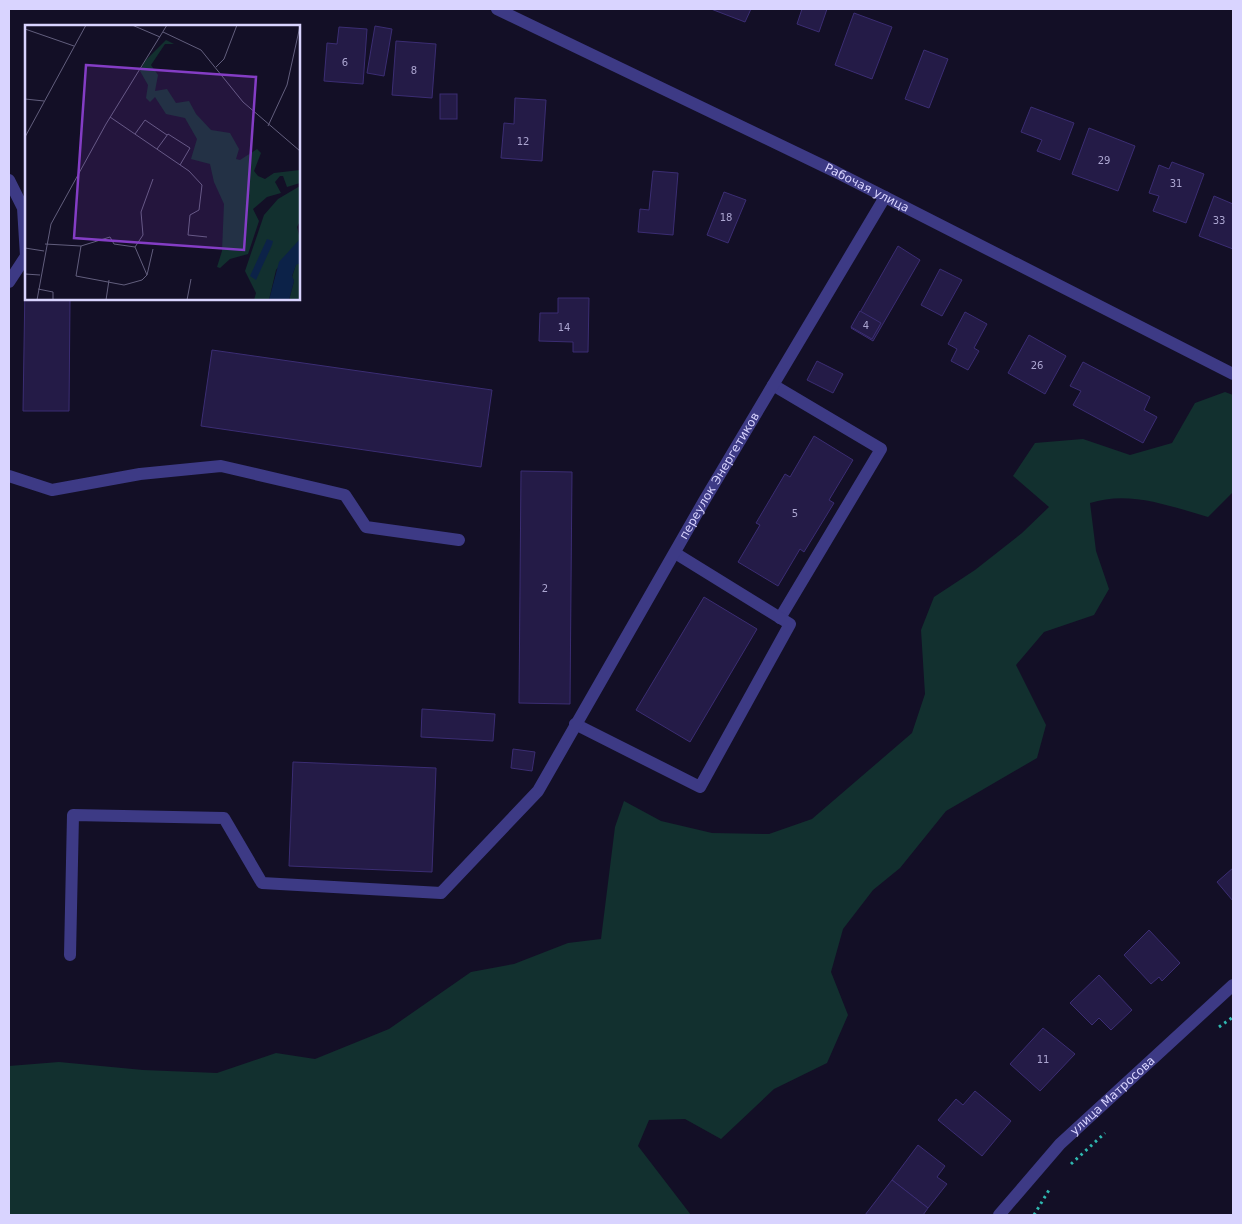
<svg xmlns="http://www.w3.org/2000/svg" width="1242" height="1224" font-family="'DejaVu Sans',sans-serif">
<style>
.green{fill:#12302f}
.building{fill:#241b47;stroke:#3b2d73}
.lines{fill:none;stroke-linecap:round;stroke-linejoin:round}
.path{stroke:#2fb8b0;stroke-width:3;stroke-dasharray:2.5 4;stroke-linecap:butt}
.minor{stroke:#3d3a85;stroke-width:12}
.labels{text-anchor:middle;stroke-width:4;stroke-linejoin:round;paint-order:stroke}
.number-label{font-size:10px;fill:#aca6d1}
.street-label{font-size:12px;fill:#d9d4ff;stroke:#130f26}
.inset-road{fill:none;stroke:#625e7d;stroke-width:1}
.view{fill:#843dc5;fill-opacity:0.15;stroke:#843dc5;stroke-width:2.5}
.inset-edge{fill:none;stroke:#d9d4ff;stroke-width:2.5}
</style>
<rect width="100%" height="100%" fill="#130f26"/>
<!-- green -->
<path class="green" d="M1225,392L1233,395V492L1208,517C1170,506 1129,490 1090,503L1096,551L1109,589L1094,615L1044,632L1016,665L1046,725L1037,758L946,811L900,868L873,890L843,929L831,972L848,1015L827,1063L774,1089L721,1139L685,1119L649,1120L638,1146L691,1215H9V1066L59,1062L143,1070L217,1073L276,1053L315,1059L389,1029L471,972L514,964L568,943L601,939L615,827L624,801L661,821L712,833L769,834L812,819L912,733L925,694L921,630L934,597L975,570L1022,533L1049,507L1013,476L1035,443L1083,439L1130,455L1172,443L1195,403Z"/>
<!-- building -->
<g class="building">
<path d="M711,9H751L745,22Z"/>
<path d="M802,9H827L819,32L797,24Z"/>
<path d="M854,13L892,27L872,79L835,65Z"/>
<path d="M375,26L392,29L384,76L367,73Z"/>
<path d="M339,27L367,29L363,84L324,81L327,43L337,44Z"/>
<path d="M396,41L436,44L432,98L392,95Z"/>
<path d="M924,50L948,59L929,108L905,99Z"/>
<rect x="440" y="94" width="17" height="25"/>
<path d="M515,98L546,100L542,161L501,158L504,123L514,124Z"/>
<path d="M1031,107L1074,123L1060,160L1037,151L1042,140L1021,132Z"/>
<path d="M1089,128L1135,146L1118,191L1072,174Z"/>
<path d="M1172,162L1204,174L1186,223L1153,211L1159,196L1149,193L1159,165L1169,169Z"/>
<path d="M653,171L678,173L673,235L638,232L640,209L649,210Z"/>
<path d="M724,192L746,200L728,243L707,235Z"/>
<path d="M1214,196L1233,204V249L1199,236Z"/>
<path d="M898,246L920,260L873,341L851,328Z"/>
<path d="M940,269L962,280L942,316L921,305Z"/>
<path d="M25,284L26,299H70L69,411H23Z"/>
<path d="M558,298H589L588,352H573V342L539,341L540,313H558Z"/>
<path d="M860,311L881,323L872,339L851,327Z"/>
<path d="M965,312L987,324L974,348L979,351L968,370L951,361L957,349L948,344Z"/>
<path d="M1029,335L1066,356L1045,394L1008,373Z"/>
<path d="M212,350L492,390L481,467L201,426Z"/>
<path d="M817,361L843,374L833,393L807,380Z"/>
<path d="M1083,362L1150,397L1144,410L1157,417L1143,443L1073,405L1081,391L1070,386Z"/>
<path d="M814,436L853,460L829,500L834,503L804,552L800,549L778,586L738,562L760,525L756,523L785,474L790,477Z"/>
<path d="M521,471L572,472L570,704L519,703Z"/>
<path d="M704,597L757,629L690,742L636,710Z"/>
<path d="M422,709L495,714L493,741L421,737Z"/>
<path d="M513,749L535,752L532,771L511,768Z"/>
<path d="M293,762L436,768L432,872L289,866Z"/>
<path d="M1233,868V901L1217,882Z"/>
<path d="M1149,930L1180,963L1162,981L1159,977L1151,984L1124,955Z"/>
<path d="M1099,975L1132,1010L1111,1030L1099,1018L1092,1025L1070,1003Z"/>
<path d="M1043,1028L1075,1054L1040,1091L1010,1064Z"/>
<path d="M975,1091L1011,1121L982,1156L938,1120L956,1099L963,1105Z"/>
<path d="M918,1145L945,1166L937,1177L947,1184L928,1208L892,1180Z"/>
<path d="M892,1180L928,1208L923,1215H865Z"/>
</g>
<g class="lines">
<!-- path -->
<g class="path">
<path d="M1219,1027L1233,1017"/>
<path d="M1071,1164L1105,1133"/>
<path d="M1034,1215L1049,1190"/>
</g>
<!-- minor -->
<g class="minor">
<path id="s1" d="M497,9L834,171L1233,374"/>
<path d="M9,180L23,208L26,256L9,282"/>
<path d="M773,385L881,449L780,618"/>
<path d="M9,476L52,490L140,474L221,466L345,495L366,527L459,540"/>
<path d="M575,724L700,787L790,624L675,553"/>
<path id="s2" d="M70,955L73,815L224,818L262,883L441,893L538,791L704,501L885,197"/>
<path id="s3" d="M999,1215L1060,1144L1233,985"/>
</g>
</g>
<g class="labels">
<!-- number labels -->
<g class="number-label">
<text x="345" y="66">6</text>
<text x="414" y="74">8</text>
<text x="523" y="145">12</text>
<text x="1104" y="164">29</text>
<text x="1176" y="187">31</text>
<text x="726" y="221">18</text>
<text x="1219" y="224">33</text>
<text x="866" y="329">4</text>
<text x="564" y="331">14</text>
<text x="1037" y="369">26</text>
<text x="795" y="517">5</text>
<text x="545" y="592">2</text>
<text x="1043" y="1063">11</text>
</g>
<!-- street labels -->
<g class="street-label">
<text dy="4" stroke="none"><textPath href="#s1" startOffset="411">Рабочая улица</textPath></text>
<text dy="4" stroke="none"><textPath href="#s2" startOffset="1050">переулок Энергетиков</textPath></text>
<text dy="4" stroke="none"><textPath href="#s3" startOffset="165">улица Матросова</textPath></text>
</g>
</g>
<!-- overview -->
<g transform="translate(25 25)">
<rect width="275" height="275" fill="#130f26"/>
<path d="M141,15L149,19H140L126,40L133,50L130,66L142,64L151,78L164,76L171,89L186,105L205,108L214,124L211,134L215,135L232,124L236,128L229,146L233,151L240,154L249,148L275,145V158L262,162L258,151H255L250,157L256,168L242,172L228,184L234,196L223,229L205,234L195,243L192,242L197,226L199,179L189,157L185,139L166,134L172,114L160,93L141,89L130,72L125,77L121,73L123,60L115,46L120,36ZM275,161V196L272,202L275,214L251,245L244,275H229L231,268L220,246L239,190L253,174ZM275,238V275H264L269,256L267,252L271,239Z" fill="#12302f"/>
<path d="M242,214L248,216L247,220L231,255L225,251ZM275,214V238L271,240L267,251L269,256L264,275H244L254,237Z" fill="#0c2248"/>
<path class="inset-road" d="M107,0L135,12M0,4L49,21M138,7L176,25L218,77L275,126M191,42L199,34L212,0M0,74L19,76M85,92L164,146L177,160L174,185L165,190L163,210L182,212M243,101L262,60L275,1M110,109L120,95L142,110M0,112L61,0M132,124L143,109L165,123L155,140M20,219L56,221L85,212L89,219L110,222L118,210L116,187L128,154M56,221L51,251L99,260L117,255L122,250L128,224M110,222L122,250M0,223L19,226M0,249L15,250M13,264L28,267V275M12,275L26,199L81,99L142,0M81,275L84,255M162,275L166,254"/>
<path class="view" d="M61,40L231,52L219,225L49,213Z"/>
<rect width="275" height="275" class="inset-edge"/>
</g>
<!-- border -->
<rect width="1242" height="1224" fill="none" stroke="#d9d4ff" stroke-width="20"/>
</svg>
